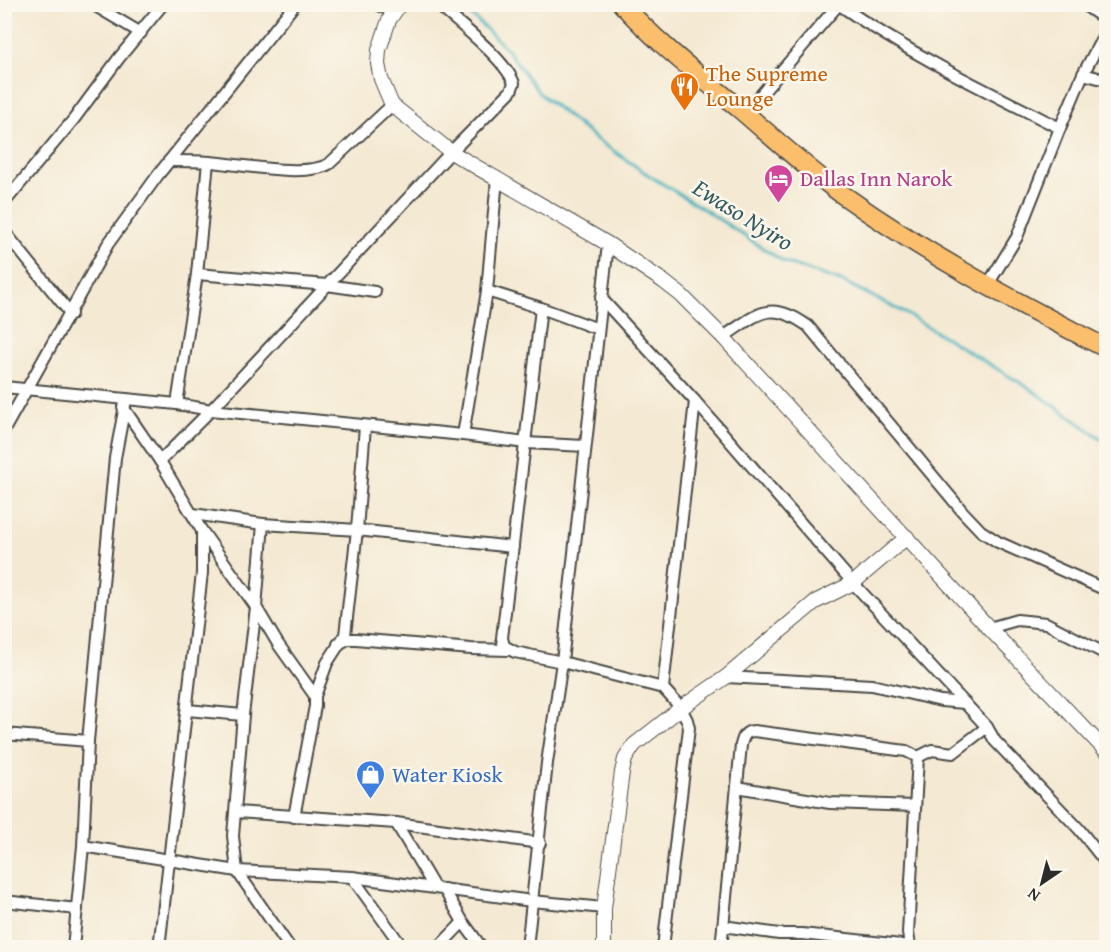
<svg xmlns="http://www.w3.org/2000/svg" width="1111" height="952" font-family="'Gentium Book Plus',serif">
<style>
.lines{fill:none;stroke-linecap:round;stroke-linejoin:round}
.stream{stroke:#43b1bf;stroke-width:3}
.minor-casing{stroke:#494844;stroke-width:14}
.tertiary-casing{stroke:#494844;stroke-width:16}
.trunk-casing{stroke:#494844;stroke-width:21}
.minor{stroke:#fff;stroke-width:10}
.tertiary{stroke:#fff;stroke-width:14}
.trunk{stroke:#fabe6d;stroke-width:18}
.labels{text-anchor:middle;stroke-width:5;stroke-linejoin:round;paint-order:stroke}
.food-label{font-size:22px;fill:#c56008;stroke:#fbf7ec;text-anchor:start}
.hotel-label{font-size:22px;fill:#b23c85;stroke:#fbf7ec;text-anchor:start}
.shop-label{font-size:22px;fill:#366cbe;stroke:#fbf7ec;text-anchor:start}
.water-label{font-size:24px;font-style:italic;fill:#335a5f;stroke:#fbf7ec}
</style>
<rect width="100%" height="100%" fill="#fbf7ec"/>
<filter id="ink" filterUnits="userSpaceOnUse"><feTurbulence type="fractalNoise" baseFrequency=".0167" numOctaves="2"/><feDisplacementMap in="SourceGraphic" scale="12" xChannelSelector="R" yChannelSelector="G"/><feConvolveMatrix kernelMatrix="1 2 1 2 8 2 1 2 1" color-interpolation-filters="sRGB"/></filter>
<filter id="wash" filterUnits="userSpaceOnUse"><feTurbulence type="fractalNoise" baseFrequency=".008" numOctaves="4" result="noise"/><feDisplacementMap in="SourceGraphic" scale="24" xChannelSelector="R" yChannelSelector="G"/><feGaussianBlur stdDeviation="1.35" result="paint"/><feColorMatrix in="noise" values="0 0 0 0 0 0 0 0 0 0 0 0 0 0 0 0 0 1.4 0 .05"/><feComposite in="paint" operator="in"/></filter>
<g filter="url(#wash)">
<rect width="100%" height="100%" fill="#f4e9d2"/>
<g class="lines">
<!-- stream -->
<path class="stream" d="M460,4L506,48L539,93L596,139L650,176L705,210L784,262L844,282L905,313L1032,390L1106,442"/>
</g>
</g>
<g filter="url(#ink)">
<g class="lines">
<defs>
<g id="minor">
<path d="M92,4L141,33"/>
<path d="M377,4L394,13"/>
<path d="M838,4C910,54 982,89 1060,128"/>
<path d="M1083,4L1106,20"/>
<path d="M1083,74L1106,80"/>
<path d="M743,112L759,97L839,4"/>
<path d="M169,161C183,161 197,161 210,162C240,164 305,178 329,164L392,105"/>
<path d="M4,203L74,119L119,58L163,4"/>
<path d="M4,231L71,314"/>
<path d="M197,274L327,285L375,292"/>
<path d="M987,286L1017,237L1060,128L1083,74L1106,31"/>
<path d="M487,291L541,308L598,329"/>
<path d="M601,298L695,401L853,583L987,727L953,753L932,750L918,757"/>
<path d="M541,308L502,638L504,646L515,652L562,662L663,688L681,708L687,720L689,728L663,948"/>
<path d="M723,337C757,315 769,298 808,326L963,512L981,531L998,542L1106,590"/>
<path d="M4,387L177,404L211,410L463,435L526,443L585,446"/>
<path d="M177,404L197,274L208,162"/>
<path d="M123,407L160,461L202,531L256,607L278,644L315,696V706L294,817"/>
<path d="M4,430L108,244L158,175L295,4"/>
<path d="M463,435L487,291L497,178"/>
<path d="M160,461L211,410L451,152L511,91L514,83C504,58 458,23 437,4"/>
<path d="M193,514L263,524L357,530L513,547"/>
<path d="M263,524L256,607L243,715L233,836L237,871L290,948"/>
<path d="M989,628L1017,620L1046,623L1106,654"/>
<path d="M338,644L348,639H356L471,649L509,650"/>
<path d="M726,677L872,685L941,701L965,703"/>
<path d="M663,688L695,401"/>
<path d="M315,696L327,663L345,635L357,530L365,426"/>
<path d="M187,710L243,715"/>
<path d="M987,727L995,741L1079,829L1106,863"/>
<path d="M4,734L88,741"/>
<path d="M737,787L830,803L915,806"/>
<path d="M236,812L396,823L540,843"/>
<path d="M396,823L434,887"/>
<path d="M83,846L237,871L352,877L532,901L604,908"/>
<path d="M352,877L403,948"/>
<path d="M444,889L463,922L482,948"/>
<path d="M4,901L77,909"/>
<path d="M723,926L779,934H802L910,946"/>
<path d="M73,948L83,846L88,741L115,458L126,400"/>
<path d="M159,948L202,573V531"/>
<path d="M438,948L463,922"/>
<path d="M527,948L547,763L562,662L608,244"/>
<path d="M721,948L741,745C743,737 745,731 754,731L906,751L918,757L908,933L910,946L912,948"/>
</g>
<g id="tertiary">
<path d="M400,4L389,20L379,50L378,64L381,79L392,105L451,152L608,244L663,281L681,295L723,337L989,628L1106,751"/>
<path d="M604,948V908L622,772L625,759L634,745L681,708L726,677L815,602L853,583L907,537"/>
</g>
<path id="trunk" d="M622,4C658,44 700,76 741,110C776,140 809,171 846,197C928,255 1017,303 1106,348"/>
</defs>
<!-- minor casing -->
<use href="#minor" class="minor-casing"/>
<!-- tertiary casing -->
<use href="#tertiary" class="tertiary-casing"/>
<!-- trunk casing -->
<use href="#trunk" class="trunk-casing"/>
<!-- minor -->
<use href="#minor" class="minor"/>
<!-- tertiary -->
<use href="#tertiary" class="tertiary"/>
<!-- trunk -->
<use href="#trunk" class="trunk"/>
</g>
</g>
<!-- icons -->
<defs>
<symbol id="restaurant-pin" viewBox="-11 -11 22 30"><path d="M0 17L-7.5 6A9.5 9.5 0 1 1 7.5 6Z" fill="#e8710a" stroke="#fbf7ec"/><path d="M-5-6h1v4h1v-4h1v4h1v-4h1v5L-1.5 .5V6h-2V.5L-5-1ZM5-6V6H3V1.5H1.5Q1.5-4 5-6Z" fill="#fff"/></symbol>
<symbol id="hotel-pin" viewBox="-11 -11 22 30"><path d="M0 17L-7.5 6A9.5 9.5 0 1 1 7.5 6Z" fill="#d1479c" stroke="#fbf7ec"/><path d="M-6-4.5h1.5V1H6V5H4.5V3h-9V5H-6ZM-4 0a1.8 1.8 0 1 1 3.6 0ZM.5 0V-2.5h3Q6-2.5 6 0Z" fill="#fff"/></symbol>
<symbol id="shop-pin" viewBox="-11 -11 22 30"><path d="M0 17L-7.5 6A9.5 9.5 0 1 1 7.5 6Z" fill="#3f7fe0" stroke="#fbf7ec"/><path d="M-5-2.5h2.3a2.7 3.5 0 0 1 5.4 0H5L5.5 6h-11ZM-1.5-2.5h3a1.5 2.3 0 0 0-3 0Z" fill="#fff"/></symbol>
</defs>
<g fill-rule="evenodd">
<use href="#restaurant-pin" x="668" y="70" width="33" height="45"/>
<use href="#hotel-pin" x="762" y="162" width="33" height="45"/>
<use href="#shop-pin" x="354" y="758" width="33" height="45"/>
</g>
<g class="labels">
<!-- food labels -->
<g class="food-label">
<text x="706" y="81">The Supreme<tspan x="706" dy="25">Lounge</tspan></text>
</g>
<!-- hotel labels -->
<g class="hotel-label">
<text x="800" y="186">Dallas Inn Narok</text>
</g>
<!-- shop labels -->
<g class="shop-label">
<text x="392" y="782">Water Kiosk</text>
</g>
<!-- water labels -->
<g class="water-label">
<text transform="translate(743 215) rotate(32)" y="8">Ewaso Nyiro</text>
</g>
</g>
<!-- margin -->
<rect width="1111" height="952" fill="none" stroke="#fbf7ec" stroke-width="24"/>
<!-- north arrow -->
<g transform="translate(1042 883) rotate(215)" stroke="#fbf7ec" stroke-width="4.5" paint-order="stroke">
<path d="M0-4.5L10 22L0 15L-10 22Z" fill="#2b2b2b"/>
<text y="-9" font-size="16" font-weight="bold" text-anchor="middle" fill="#2b2b2b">N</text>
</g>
</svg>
